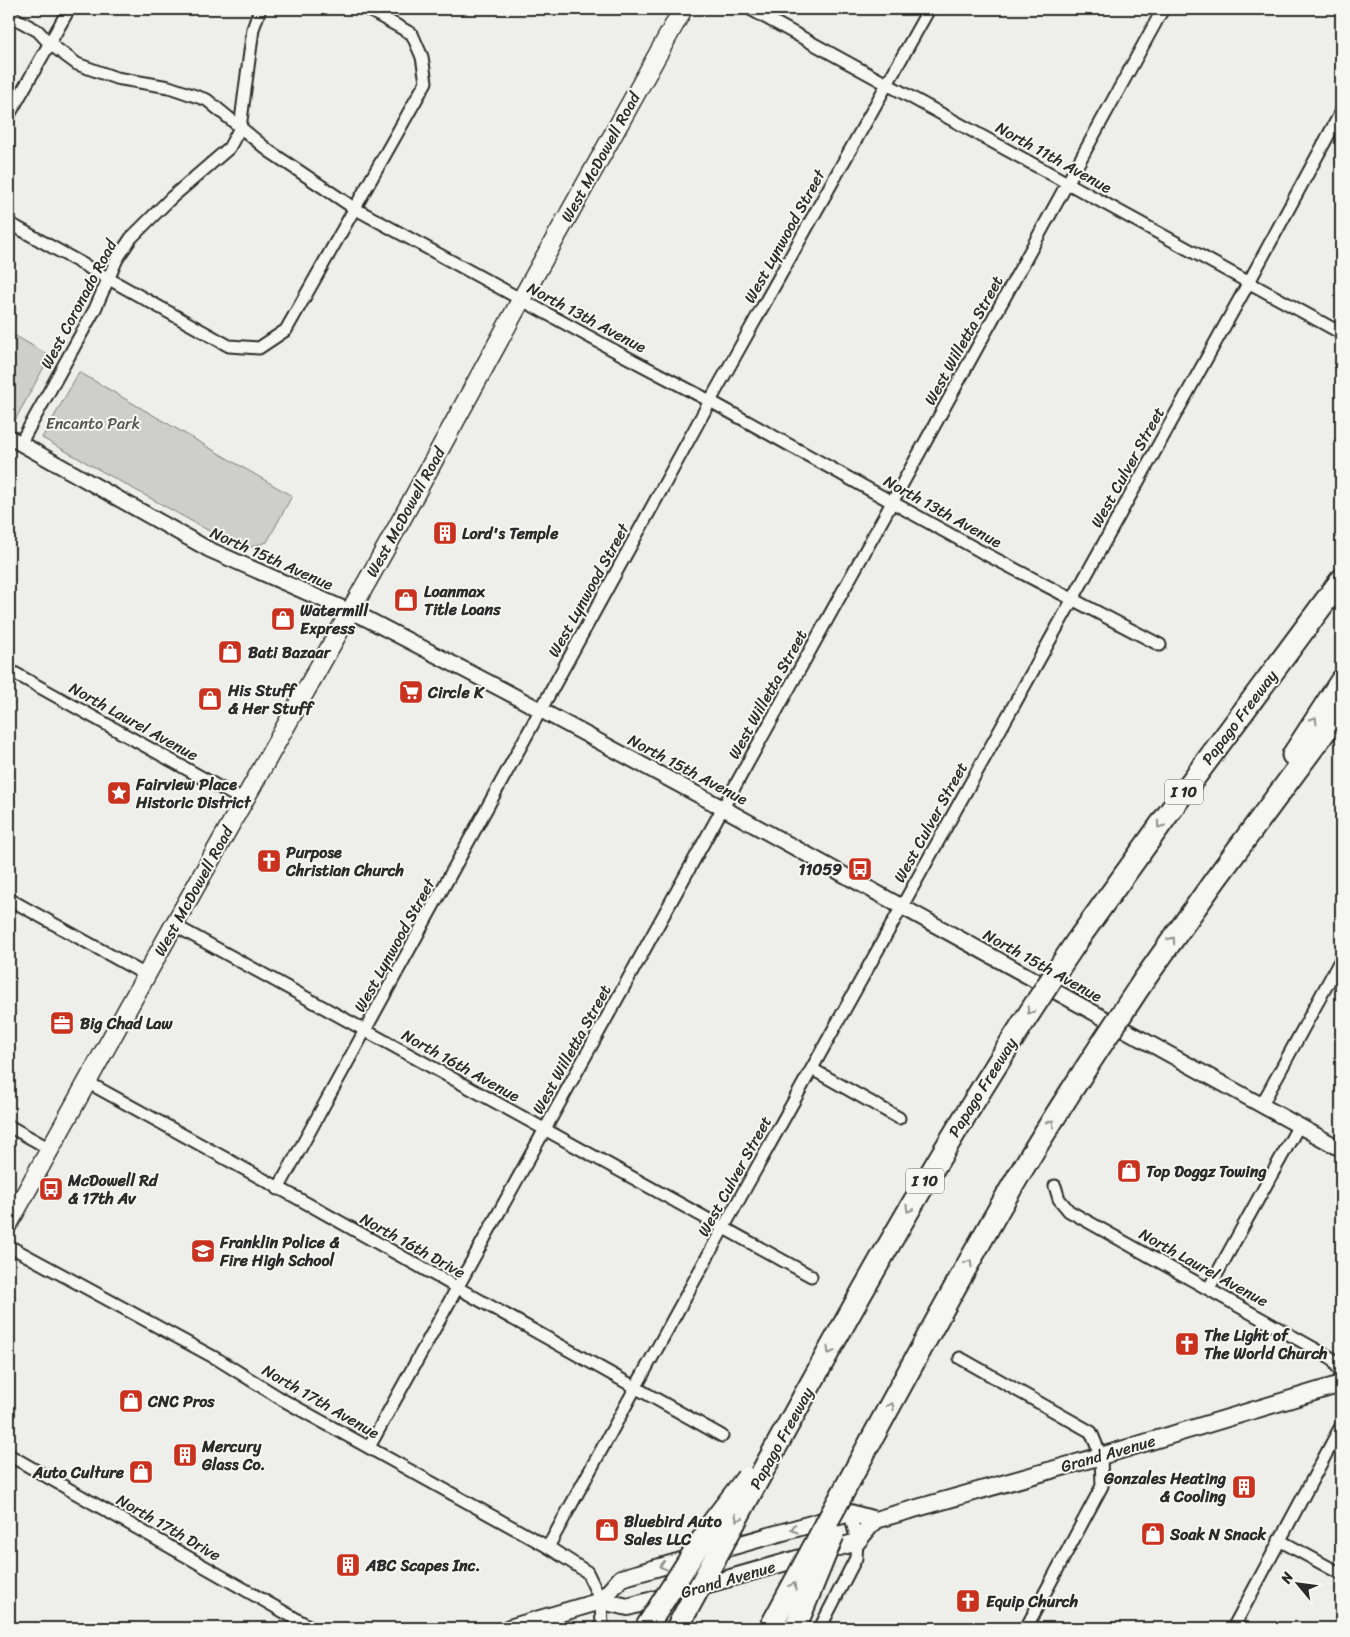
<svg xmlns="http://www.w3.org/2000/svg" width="1350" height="1637" font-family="Sriracha,sans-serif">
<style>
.green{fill:#cececa;stroke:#7c7c7a}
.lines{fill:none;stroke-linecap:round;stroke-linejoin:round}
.minor-casing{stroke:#2b2b2b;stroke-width:15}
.tertiary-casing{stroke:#2b2b2b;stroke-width:18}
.secondary-casing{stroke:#2b2b2b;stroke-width:20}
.primary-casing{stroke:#2b2b2b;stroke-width:21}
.motorway-casing{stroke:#2b2b2b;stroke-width:25}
.minor{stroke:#f6f6f2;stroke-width:11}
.tertiary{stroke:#f6f6f2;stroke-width:14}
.secondary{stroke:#f6f6f2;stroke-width:16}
.primary{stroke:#f6f6f2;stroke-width:18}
.motorway{stroke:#f6f6f2;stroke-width:21}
.motorway-bridge-casing{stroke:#2b2b2b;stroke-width:25;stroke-linecap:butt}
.motorway-bridge{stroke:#f6f6f2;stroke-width:21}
.oneway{stroke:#90908e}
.labels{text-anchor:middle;stroke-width:4;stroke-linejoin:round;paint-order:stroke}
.shield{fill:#f6f6f2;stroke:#686867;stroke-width:1}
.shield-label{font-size:15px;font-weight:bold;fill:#2b2b2b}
.street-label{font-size:16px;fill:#2b2b2b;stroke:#f6f6f2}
.park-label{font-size:16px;fill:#545453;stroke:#f6f6f2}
.poi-label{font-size:16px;font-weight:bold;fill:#2b2b2b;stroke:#f6f6f2;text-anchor:start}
</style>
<rect width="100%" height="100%" fill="#eeeeea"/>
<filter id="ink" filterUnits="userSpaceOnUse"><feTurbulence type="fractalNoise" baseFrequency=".02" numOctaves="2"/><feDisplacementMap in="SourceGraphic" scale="10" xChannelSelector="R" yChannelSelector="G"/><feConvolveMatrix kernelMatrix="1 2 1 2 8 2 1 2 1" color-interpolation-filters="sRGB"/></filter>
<g filter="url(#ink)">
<!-- green -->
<g class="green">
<path d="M9,332L50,356L14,422L9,419Z"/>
<path d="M79,372L292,496L267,542L251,547L240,548L42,438Z"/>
</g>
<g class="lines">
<defs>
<g id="minor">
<path d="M750,9L1341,333"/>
<path d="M9,15L38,31L50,44L77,64L116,78L169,87L207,100L269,151L354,208L619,353L710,401L980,551L1160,645"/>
<path d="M9,115L69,9"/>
<path d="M9,223L229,346L259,348L286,330L426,82L422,57L412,34L367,9"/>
<path d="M20,444L95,309L117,259L131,238L171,198L229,148L240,128L253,29L260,9"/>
<path d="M9,670L244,801"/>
<path d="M9,899L146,975"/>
<path d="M174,925L811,1276"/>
<path d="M812,1069L899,1118"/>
<path d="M87,1082L308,1204L722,1436"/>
<path d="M1261,1106L1341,959"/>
<path d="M9,1126L50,1149"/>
<path d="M1055,1186L1059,1199L1069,1211L1333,1359L1341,1374"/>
<path d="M278,1189L710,401L929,9"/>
<path d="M9,1246L219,1360L283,1400L548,1547L587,1572L601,1601L602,1628"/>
<path d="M1209,1288L1298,1127"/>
<path d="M960,1358L1091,1432L1101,1456L1102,1486L1026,1628"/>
<path d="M369,1447L900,488L1163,9"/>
<path d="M9,1455L312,1628"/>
<path d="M1279,1540L1341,1574"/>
<path d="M548,1547L716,1241L1249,282L1341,112"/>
<path d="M820,1628L856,1558L857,1542L850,1513"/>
<path d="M1233,1628L1341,1426"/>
</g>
<path id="tertiary" d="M9,437L208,549L367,619L505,691L732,813L1341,1149"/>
<g id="secondary">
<path d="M601,1601L621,1578L850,1513L875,1520L1101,1456L1341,1384"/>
<path d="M509,1628L601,1601L628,1607L857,1542L875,1520"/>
</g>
<path id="primary" d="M9,1223L174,925L387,546L521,300L683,9"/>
<g id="motorway">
<path d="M1293,755L1341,681"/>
<path d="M1077,941L1186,789L1341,580"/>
<path d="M1144,980L1215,880L1341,710"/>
</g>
</defs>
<!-- minor casing -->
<use href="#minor" class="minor-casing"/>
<!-- tertiary casing -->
<use href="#tertiary" class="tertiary-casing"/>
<!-- secondary casing -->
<use href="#secondary" class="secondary-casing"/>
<!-- primary casing -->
<use href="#primary" class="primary-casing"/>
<!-- motorway casing -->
<use href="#motorway" class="motorway-casing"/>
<!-- minor -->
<use href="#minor" class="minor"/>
<!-- tertiary -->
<use href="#tertiary" class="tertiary"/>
<!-- secondary -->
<use href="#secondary" class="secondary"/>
<!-- primary -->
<use href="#primary" class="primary"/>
<!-- motorway -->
<use href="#motorway" class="motorway"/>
<defs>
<g id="motorway-bridge">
<path d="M646,1628L714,1521L747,1478"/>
<path d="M677,1628C804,1396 928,1161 1077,941"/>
<path d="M770,1628C848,1484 924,1339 1006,1197C1049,1123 1097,1051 1144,980"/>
<path d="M795,1628L833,1535"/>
</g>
</defs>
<!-- motorway-bridge casing -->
<use href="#motorway-bridge" class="motorway-bridge-casing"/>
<!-- motorway-bridge -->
<use href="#motorway-bridge" class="motorway-bridge"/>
</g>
<!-- one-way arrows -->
<defs><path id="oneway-chevron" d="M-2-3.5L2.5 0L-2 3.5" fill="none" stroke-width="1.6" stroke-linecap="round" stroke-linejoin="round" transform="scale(1.25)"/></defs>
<g class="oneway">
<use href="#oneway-chevron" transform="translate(1314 720) rotate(-58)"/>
<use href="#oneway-chevron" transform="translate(1160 825) rotate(126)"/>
<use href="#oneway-chevron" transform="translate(1172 940) rotate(-55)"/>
<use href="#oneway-chevron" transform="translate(1030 1011) rotate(123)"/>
<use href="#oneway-chevron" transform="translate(1051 1123) rotate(-57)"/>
<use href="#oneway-chevron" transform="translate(909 1209) rotate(120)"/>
<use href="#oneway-chevron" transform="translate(969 1263) rotate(-61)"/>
<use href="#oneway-chevron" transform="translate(830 1351) rotate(119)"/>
<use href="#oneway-chevron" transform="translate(891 1406) rotate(-62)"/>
<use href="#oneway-chevron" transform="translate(738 1518) rotate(119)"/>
<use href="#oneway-chevron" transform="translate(794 1529) rotate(164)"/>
<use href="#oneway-chevron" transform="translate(663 1566) rotate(164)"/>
<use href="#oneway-chevron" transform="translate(793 1586) rotate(-61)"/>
</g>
</g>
<!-- icons -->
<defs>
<symbol id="building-square" viewBox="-11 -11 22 22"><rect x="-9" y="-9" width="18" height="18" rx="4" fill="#c8321e" stroke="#f6f6f2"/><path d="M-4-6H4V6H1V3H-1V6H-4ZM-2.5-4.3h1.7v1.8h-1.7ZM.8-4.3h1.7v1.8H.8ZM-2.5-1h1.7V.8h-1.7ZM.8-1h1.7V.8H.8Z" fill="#fff"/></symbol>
<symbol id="shop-square" viewBox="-11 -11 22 22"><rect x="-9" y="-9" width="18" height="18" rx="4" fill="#c8321e" stroke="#f6f6f2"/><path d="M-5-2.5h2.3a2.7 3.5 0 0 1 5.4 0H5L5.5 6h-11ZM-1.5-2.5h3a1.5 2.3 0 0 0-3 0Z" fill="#fff"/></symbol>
<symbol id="supermarket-square" viewBox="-11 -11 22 22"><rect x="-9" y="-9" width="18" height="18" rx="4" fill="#c8321e" stroke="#f6f6f2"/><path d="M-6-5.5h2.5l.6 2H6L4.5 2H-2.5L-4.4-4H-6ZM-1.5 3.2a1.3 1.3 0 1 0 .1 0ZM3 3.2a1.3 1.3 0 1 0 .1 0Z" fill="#fff"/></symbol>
<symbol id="sight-square" viewBox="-11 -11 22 22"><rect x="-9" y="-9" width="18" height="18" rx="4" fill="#c8321e" stroke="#f6f6f2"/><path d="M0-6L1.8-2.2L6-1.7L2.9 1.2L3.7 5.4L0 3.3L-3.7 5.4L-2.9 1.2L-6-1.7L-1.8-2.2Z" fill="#fff"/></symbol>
<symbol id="church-square" viewBox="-11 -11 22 22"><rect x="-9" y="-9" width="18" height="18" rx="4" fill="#c8321e" stroke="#f6f6f2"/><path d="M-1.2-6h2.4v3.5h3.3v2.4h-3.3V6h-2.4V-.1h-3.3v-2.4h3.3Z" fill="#fff"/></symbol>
<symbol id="bus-square" viewBox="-11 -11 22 22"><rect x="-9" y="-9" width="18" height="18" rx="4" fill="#c8321e" stroke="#f6f6f2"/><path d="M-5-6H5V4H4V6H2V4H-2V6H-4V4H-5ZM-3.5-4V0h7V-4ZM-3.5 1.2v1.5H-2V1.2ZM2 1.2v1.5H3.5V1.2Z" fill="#fff"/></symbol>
<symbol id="office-square" viewBox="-11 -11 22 22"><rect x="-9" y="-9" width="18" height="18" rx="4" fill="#c8321e" stroke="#f6f6f2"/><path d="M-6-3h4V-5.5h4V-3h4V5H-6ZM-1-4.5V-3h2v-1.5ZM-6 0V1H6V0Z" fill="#fff"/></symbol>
<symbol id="school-square" viewBox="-11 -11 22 22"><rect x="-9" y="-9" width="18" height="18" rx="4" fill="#c8321e" stroke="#f6f6f2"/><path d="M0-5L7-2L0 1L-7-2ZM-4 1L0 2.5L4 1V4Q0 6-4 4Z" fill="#fff"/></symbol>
</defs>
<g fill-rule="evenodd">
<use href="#building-square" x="431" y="519" width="28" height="28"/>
<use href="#shop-square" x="392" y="586" width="28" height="28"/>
<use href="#shop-square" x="269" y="605" width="28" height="28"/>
<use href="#shop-square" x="216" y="638" width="28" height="28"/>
<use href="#supermarket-square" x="397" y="678" width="28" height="28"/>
<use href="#shop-square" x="196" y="685" width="28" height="28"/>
<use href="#sight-square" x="105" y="779" width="28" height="28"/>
<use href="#church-square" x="255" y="847" width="28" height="28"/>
<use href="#bus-square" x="846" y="855" width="28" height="28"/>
<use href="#office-square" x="48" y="1009" width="28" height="28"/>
<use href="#shop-square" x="1115" y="1157" width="28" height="28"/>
<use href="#bus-square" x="37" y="1175" width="28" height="28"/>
<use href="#school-square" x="189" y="1237" width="28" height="28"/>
<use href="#church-square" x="1173" y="1330" width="28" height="28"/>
<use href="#shop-square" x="117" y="1387" width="28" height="28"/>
<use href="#building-square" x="171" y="1441" width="28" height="28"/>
<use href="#shop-square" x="127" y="1458" width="28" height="28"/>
<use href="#building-square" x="1230" y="1473" width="28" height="28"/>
<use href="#shop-square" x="593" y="1516" width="28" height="28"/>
<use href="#shop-square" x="1139" y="1520" width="28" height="28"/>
<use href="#building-square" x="334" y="1551" width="28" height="28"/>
<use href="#church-square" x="954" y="1587" width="28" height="28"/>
</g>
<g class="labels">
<!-- shield labels -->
<g class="shield">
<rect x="1165" y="779.5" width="38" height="25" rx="4"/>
<rect x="906" y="1168.5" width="38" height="25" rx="4"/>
</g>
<g class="shield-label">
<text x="1184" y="797">I 10</text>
<text x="925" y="1186">I 10</text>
</g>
<!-- street labels -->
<g class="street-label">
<text transform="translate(600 157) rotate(-61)" y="6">West McDowell Road</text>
<text transform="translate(1054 157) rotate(29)" y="6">North 11th Avenue</text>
<text transform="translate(784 236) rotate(-61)" y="6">West Lynwood Street</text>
<text transform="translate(78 304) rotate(-62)" y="6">West Coronado Road</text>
<text transform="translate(587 317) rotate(28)" y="6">North 13th Avenue</text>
<text transform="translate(963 340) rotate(-61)" y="6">West Willetta Street</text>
<text transform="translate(1127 467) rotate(-61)" y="6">West Culver Street</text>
<text transform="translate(943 511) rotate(29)" y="6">North 13th Avenue</text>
<text transform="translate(405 512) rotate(-61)" y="6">West McDowell Road</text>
<text transform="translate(272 558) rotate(24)" y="6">North 15th Avenue</text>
<text transform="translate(588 590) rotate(-61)" y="6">West Lynwood Street</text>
<text transform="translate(767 694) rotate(-61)" y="6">West Willetta Street</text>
<text transform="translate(1239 717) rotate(-53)" y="6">Papago Freeway</text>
<text transform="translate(134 721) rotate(29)" y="6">North Laurel Avenue</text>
<text transform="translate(688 769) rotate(28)" y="6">North 15th Avenue</text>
<text transform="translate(930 822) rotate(-61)" y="6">West Culver Street</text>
<text transform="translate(193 891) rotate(-61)" y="6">West McDowell Road</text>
<text transform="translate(394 945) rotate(-61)" y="6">West Lynwood Street</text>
<text transform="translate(1043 965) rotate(29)" y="6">North 15th Avenue</text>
<text transform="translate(571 1049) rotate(-61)" y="6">West Willetta Street</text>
<text transform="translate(461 1065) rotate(29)" y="6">North 16th Avenue</text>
<text transform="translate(982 1087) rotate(-58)" y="6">Papago Freeway</text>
<text transform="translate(734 1176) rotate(-61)" y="6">West Culver Street</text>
<text transform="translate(413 1245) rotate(29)" y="6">North 16th Drive</text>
<text transform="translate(1204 1267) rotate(29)" y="6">North Laurel Avenue</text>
<text transform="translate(321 1401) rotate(30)" y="6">North 17th Avenue</text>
<text transform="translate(781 1438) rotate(-61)" y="6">Papago Freeway</text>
<text transform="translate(1108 1453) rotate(-16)" y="6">Grand Avenue</text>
<text transform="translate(169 1527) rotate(30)" y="6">North 17th Drive</text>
<text transform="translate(728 1579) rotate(-16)" y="6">Grand Avenue</text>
</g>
<!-- park labels -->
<g class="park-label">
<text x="93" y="429">Encanto Park</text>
</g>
<!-- poi labels -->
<g class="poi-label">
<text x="462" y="539">Lord's Temple</text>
<text x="424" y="597">Loanmax<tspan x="424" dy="18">Title Loans</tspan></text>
<text x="300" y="616">Watermill<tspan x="300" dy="18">Express</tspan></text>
<text x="248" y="658">Bati Bazaar</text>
<text x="228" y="696">His Stuff<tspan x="228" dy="18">&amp; Her Stuff</tspan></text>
<text x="428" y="698">Circle K</text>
<text x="136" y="790">Fairview Place<tspan x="136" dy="18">Historic District</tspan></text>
<text x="286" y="858">Purpose<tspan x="286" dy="18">Christian Church</tspan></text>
<text x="842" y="875" text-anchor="end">11059</text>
<text x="80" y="1029">Big Chad Law</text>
<text x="1146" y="1177">Top Doggz Towing</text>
<text x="68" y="1186">McDowell Rd<tspan x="68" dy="18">&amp; 17th Av</tspan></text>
<text x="220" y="1248">Franklin Police &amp;<tspan x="220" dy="18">Fire High School</tspan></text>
<text x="1204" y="1341">The Light of<tspan x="1204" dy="18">The World Church</tspan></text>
<text x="148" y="1407">CNC Pros</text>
<text x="202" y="1452">Mercury<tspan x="202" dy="18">Glass Co.</tspan></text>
<text x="124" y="1478" text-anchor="end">Auto Culture</text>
<text x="1226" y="1484" text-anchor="end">Gonzales Heating<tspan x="1226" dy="18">&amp; Cooling</tspan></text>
<text x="624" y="1527">Bluebird Auto<tspan x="624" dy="18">Sales LLC</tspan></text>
<text x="1170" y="1540">Soak N Snack</text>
<text x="366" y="1571">ABC Scapes Inc.</text>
<text x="986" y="1607">Equip Church</text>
</g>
</g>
<!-- margin -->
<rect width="1350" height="1637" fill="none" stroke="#f6f6f2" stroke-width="30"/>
<rect x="15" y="15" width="1320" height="1607" fill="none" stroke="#2b2b2b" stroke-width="2" filter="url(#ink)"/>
<!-- north arrow -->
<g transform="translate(1298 1584) rotate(299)" stroke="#f6f6f2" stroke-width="4" paint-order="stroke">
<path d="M0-4L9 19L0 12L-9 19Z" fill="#2b2b2b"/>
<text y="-8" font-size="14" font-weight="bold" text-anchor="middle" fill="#2b2b2b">N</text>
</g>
</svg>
